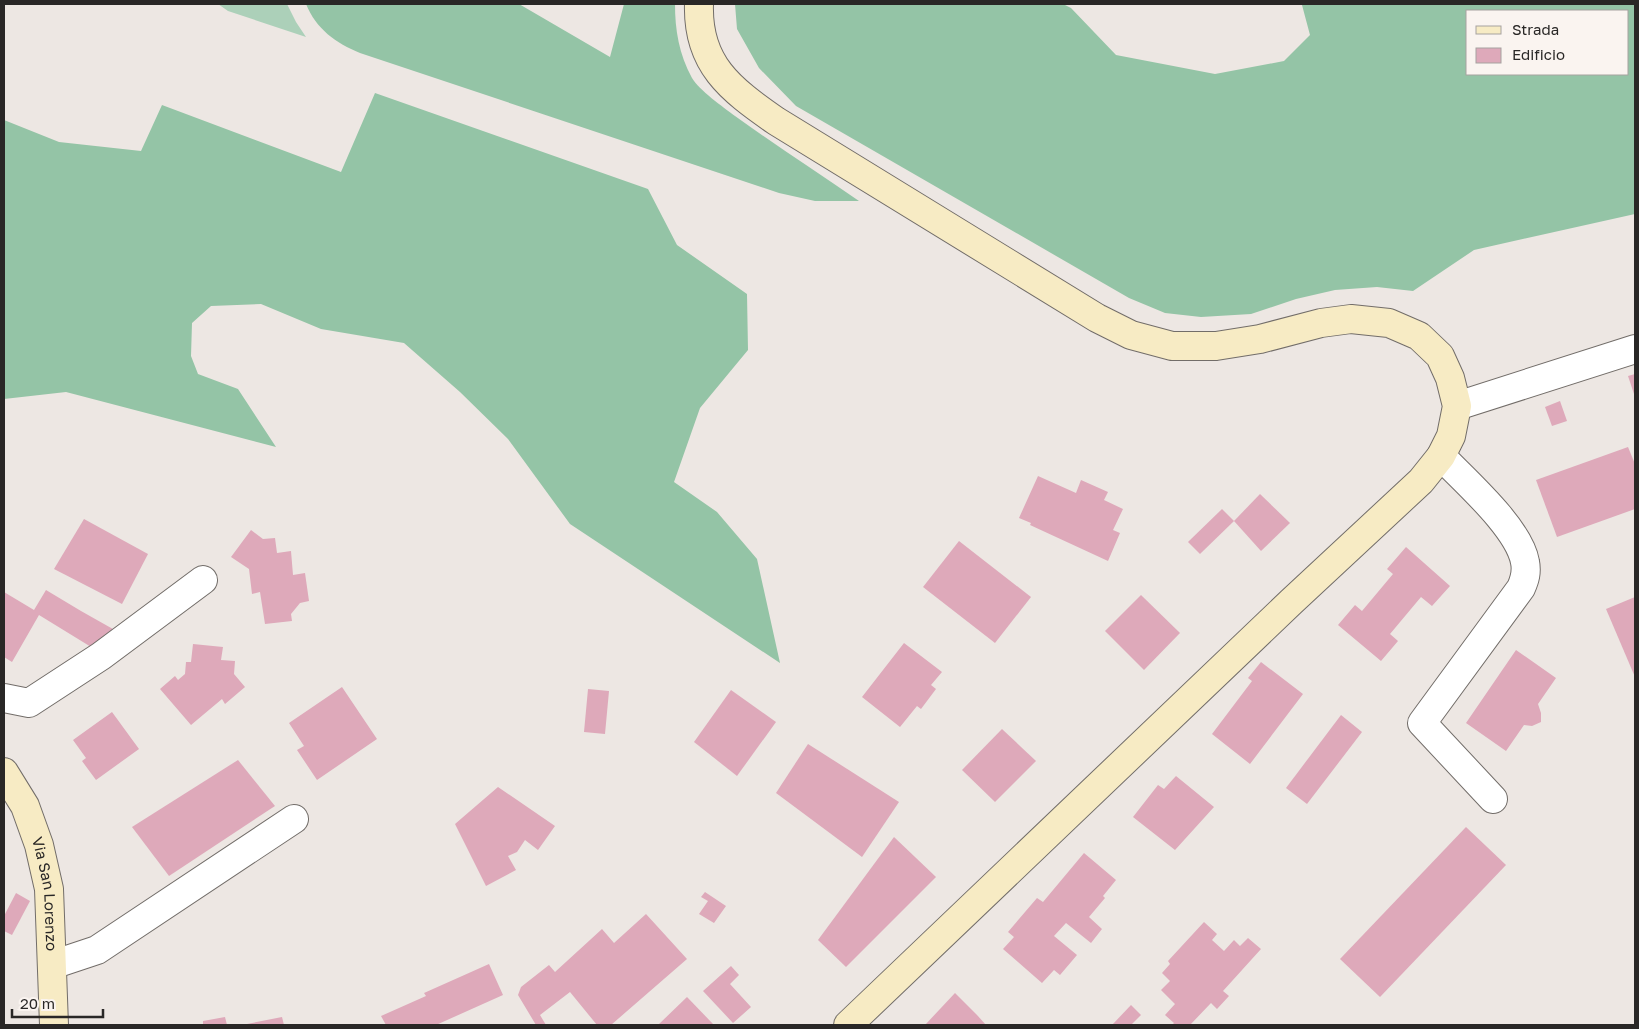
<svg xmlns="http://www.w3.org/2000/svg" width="1639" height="1029" font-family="'Golos Text',sans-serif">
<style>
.green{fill:#acd0b9}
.forest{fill:#94c4a6;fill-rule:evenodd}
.building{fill:#dea9ba}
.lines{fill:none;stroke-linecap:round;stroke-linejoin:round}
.street-casing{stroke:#726d69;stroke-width:30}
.secondary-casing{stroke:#726d69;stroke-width:30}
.street{stroke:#fff;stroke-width:28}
.secondary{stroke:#f7ebc4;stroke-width:28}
.labels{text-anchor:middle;stroke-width:4;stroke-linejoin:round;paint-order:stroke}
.street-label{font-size:15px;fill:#292726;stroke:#faf4f0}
</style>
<rect width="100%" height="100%" fill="#ede7e3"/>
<!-- green -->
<path class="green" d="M218,4H287L296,22L306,37L228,11Z"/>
<!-- forest -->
<g class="forest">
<path d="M306,4H519L610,57L624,4H675C675,30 679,54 692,78C699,90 723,107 735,116C775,145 817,172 859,201H815L779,193L360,53C336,43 316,29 306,4Z"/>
<path d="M735,4H1063L1071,8L1116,55L1215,74L1284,61L1310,35L1302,5L1305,4H1635V214L1474,250L1413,291L1377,287L1335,290L1296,299L1251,314L1201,317L1165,313L1129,298L796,106L759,68L737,29ZM1468,11H1628V74H1468Z"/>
<path d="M375,93L648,189L677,245L747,294L748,350L700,408L674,482L717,512L757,559L780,663L570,524L508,439L460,392L404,343L321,329L261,304L211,306L192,323L191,356L198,374L238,389L276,447L66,392L4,399V120L59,142L141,151L162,105L341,172Z"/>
</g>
<!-- building -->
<g class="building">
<path d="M1635,374V397L1628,376Z"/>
<path d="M1560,401L1567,421L1552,426L1545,407Z"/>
<path d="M1628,447L1635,464V509L1557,537L1536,480Z"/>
<path d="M1038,476L1076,493L1081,480L1108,492L1104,500L1123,509L1113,530L1120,533L1108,561L1030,525L1031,523L1019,518Z"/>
<path d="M1260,494L1290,523L1261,551L1234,521Z"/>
<path d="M1222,509L1234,521L1200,554L1188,542Z"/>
<path d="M84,519L148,554L122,604L54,569Z"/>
<path d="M251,530L263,539L275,538L277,553L291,551L293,575L305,573L309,601L300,603L291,614L292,621L265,624L260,592L252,594L249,569L231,557Z"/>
<path d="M959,541L1031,597L995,643L923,587Z"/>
<path d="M1406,547L1450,586L1432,606L1421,597L1390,634L1398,641L1381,661L1338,625L1355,605L1362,611L1393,574L1387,569Z"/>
<path d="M46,590L81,611L120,633L96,650L39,615L12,662L4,657V592L34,610Z"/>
<path d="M1141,595L1180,633L1144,670L1105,631Z"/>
<path d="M1635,597V677L1606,609Z"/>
<path d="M904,643L942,672L931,685L936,689L921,709L917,706L900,727L862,697Z"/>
<path d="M193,644L223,647L221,660L235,661L234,674L245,687L225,704L222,699L191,725L160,689L175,676L178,680L185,674L186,662H191Z"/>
<path d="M1516,650L1556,678L1538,704L1541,713V722L1532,726L1524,725L1506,751L1466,723Z"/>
<path d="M1261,662L1303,694L1250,764L1212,734L1252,681L1248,678Z"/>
<path d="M342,687L377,739L317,780L297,750L304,746L289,723Z"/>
<path d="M588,689L609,691L605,734L584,732Z"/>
<path d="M731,690L776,722L737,776L694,742Z"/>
<path d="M112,712L139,749L96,780L82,761L86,758L73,740Z"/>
<path d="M1341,715L1362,732L1307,804L1286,788Z"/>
<path d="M1002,729L1036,761L995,802L962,770Z"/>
<path d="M808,744L899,802L862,857L776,793Z"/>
<path d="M238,760L275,806L169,876L132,827Z"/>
<path d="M1176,776L1214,807L1175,850L1133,817L1158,785L1164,789Z"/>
<path d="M498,787L555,826L538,850L525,840L517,852L508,856L516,870L486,886L455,824Z"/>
<path d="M1466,827L1506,865L1380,997L1340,959Z"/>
<path d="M894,837L936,877L846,967L818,940Z"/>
<path d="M1084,853L1116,880L1103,896L1105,898L1089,917L1102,929L1091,943L1066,923L1054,936L1077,955L1060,975L1054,970L1042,983L1003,949L1014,937L1008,932L1037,898L1043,902Z"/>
<path d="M705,892L726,906L714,923L699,914L708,901L701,897Z"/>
<path d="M16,893L30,901L12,935L4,931V916Z"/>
<path d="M646,914L687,959L611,1025H597L570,992L540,1015L546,1025H536L518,995L521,987L549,965L555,972L602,929L614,943Z"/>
<path d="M1204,922L1217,934L1212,940L1224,951L1234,940L1240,946L1248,938L1261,949L1223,991L1229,996L1217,1009L1211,1003L1190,1025H1172L1174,1023L1165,1015L1175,1004L1161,990L1170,981L1162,973L1170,964L1168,961Z"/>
<path d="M489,964L503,995L436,1025H386L381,1016L426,996L424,993Z"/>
<path d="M731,966L739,975L730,984L751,1007L733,1023L703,991Z"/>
<path d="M955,993L977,1015L986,1025H925Z"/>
<path d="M687,997L714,1025H658Z"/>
<path d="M1131,1005L1141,1015L1131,1025H1112Z"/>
<path d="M225,1017L227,1025H203V1021Z"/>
<path d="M282,1017L284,1025H247V1024Z"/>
</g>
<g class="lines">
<defs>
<g id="street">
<path d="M1457,406L1635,349"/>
<path d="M1441,456C1465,481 1519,528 1525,562C1527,572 1525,579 1521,588L1422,723L1493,799"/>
<path d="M4,698L29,703L101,656L203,580"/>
<path d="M52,965L97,950L294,819"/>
</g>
<g id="secondary">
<path d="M699,4C697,64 730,89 776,121L1097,318L1131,335L1172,346H1216L1260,339L1321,323L1351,319L1389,323L1419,336L1440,356L1450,378L1457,406L1451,436L1441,456L1421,481L1291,602L848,1025"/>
<path id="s1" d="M4,772L25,806L39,845L49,889L54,1025"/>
</g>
</defs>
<!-- street casing -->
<use href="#street" class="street-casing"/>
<!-- secondary casing -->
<use href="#secondary" class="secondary-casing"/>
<!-- street -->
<use href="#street" class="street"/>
<!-- secondary -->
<use href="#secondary" class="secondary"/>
</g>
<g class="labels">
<!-- street labels -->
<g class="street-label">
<text dy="5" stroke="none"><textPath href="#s1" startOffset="131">Via San Lorenzo</textPath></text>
</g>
</g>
<!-- border -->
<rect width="1639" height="1029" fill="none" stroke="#292726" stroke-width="10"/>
<!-- legend -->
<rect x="1466" y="10" width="162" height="65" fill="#faf4f0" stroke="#a6a29f"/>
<rect x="1476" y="26" width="25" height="8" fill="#f7ebc4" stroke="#a6a29f"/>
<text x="1512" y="35" font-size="15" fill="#292726">Strada</text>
<rect x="1476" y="48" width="25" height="15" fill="#dea9ba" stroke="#a6a29f"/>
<text x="1512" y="60" font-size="15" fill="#292726">Edificio</text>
<!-- scale -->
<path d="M12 1009v8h91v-8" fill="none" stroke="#292726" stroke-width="2.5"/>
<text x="20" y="1009" font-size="15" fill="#292726" stroke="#faf4f0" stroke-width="4" paint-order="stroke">20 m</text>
</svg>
